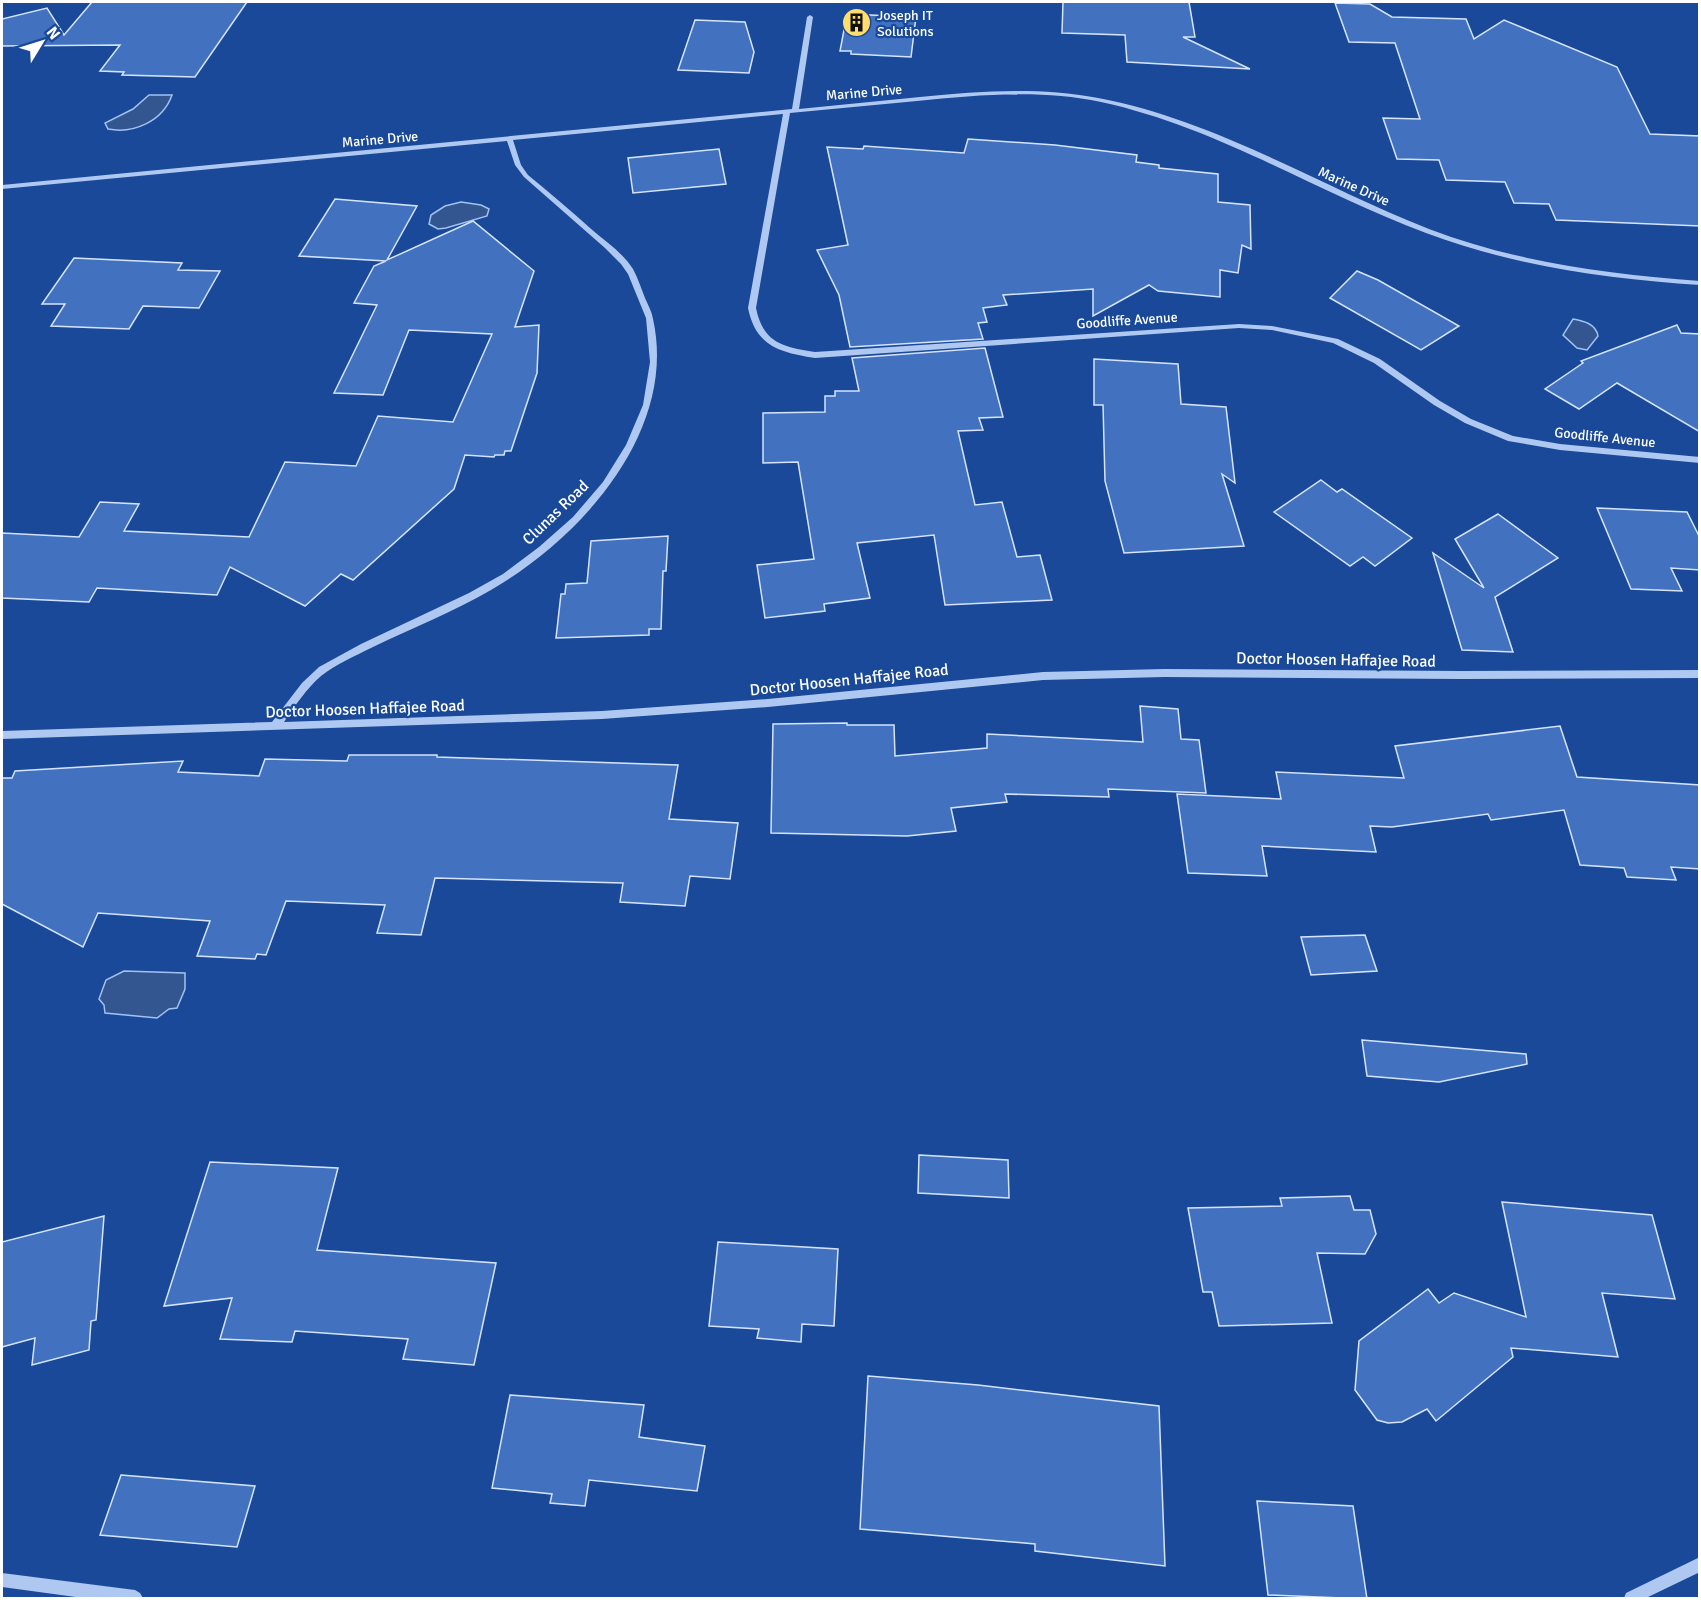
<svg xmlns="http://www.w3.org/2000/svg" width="1701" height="1600" font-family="Signika,sans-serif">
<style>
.water{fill:#335590;stroke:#a1c2f3;stroke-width:1.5}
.building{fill:#4272bf;stroke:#d5e4fc;stroke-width:1.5}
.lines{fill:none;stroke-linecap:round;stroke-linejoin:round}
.minor{fill:#aec8f1;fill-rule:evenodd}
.labels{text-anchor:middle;stroke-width:4.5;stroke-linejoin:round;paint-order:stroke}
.far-poi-label{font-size:14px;fill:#fff;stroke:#194998;text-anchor:start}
.far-street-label{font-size:14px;fill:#fff;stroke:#194998}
.street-label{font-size:16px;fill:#fff;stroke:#194998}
</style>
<rect width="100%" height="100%" fill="#194998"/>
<!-- water -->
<g class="water">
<path d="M149,95H172C163,121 134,134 108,129L105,123L133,109Z"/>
<path d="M461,202L481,205L489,209L487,216L446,228L438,229L429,224L431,215L445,206Z"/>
<path d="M1573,319C1584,321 1596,324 1598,336L1587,350L1577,348L1563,335Z"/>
<path d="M124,971L185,973V989L177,1008L169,1009L157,1018L105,1013L104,1005L99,999L106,980Z"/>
</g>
<!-- building -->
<g class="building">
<path d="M92,2H247L195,77L122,75L124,72L100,71L120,45L2,46V19L47,8L64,35Z"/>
<path d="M1063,2H1189L1195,37H1183L1250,69L1127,62L1125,35L1062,33Z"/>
<path d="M1335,3L1370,4L1392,17L1466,19L1474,39L1504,20L1617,67L1650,134L1700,136V226L1556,220L1549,204L1514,203L1505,182L1446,180L1439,160L1397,159L1383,118L1420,119L1395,43L1349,42Z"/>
<path d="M847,14L916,17L911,57L851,54V51H840Z"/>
<path d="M695,20L745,22L754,52L749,73L678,70Z"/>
<path d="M968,139L1055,145L1137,155L1136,162L1159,165V168L1218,174V202L1250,205L1251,249L1242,245L1238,273L1220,270V297L1158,291L1149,285L1093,316V289L1003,295L1007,305L983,308L987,322L978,323L983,339L850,347L839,295L817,250L848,245L827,147L863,149L864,146L964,153Z"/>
<path d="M719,149L726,184L633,193L628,158Z"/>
<path d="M335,199L417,206L387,260L473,221L534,271L515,327L539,325L537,373L511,451H505L504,455H495L494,457L465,455L454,489L353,580L341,574L305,606L230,567L217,595L97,588L89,602L2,598V533L79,537L100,502L139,504L124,531L249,537L285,462L356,466L378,416L453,422L492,334L409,330L383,395L334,393L377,305L354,303L374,266L386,261L299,256Z"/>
<path d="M74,258L182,263L178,270L220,271L199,308L143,306L129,329L51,326L65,304H42Z"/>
<path d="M1357,271L1378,280L1459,326L1421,350L1330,298Z"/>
<path d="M1677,325L1681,333L1700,334V432L1617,383L1579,409L1545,389L1583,363L1581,361Z"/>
<path d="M985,348L1003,417L979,418L983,430L958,431L975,505L1002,502L1017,557L1040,555L1052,600L945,605L934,535L857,543L870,598L824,604L825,611L765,618L757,565L814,559L798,462L763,463V413L825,412V396H835V391H859L852,358Z"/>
<path d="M1094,359L1178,364L1181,404L1226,407L1235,483L1222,474L1244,546L1124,553L1105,481L1103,405H1094Z"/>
<path d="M1321,480L1337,492L1342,489L1412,538L1375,566L1363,557L1350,566L1274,512Z"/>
<path d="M1597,508L1687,512L1700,538V570L1671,568L1682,591L1631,589Z"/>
<path d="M1498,514L1558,558L1495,597L1513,652L1462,650L1433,553L1484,588L1455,539Z"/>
<path d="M668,536L666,571H663L661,629H649V635L556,638L561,594H565L566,584L587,583L591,541Z"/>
<path d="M1140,706L1178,709L1181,739L1199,740L1206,793L1108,789L1109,797L1005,794L1007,802L951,808L956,831L907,836L771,833L773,724L847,723V725H894L895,756L987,748V734L1143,742Z"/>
<path d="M1560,726L1577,777L1700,785V869L1671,867L1676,880L1627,877L1624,868L1580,865L1564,810L1491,820L1488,814L1392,827L1370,826L1376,852L1262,846L1267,876L1188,873L1177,794L1281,799L1276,772L1404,778L1395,746Z"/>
<path d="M349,755H437V757L678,765L669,819L738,823L730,879L690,876L685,906L620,902L623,883L435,878L421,935L377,933L385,905L286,901L266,955L257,954L255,959L197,956L210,921L98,913L83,947L2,904V778H12L15,771L183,761L178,772L259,776L265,759L347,761Z"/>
<path d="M1365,935L1377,971L1311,975L1301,937Z"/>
<path d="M1362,1040L1526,1054L1527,1064L1439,1082L1367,1076Z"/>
<path d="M919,1155L1008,1160L1009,1198L918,1193Z"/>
<path d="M210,1162L338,1168L317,1250L496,1263L474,1365L403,1359L408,1339L295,1331L292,1342L220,1339L232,1298L164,1306Z"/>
<path d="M1350,1196L1354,1210H1370L1376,1234L1365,1254L1317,1253L1332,1323L1219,1326L1212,1292H1203L1188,1208L1282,1206L1280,1198Z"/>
<path d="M1502,1202L1652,1215L1675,1299L1602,1293L1618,1357L1511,1348L1513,1357L1436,1421L1427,1409L1402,1422L1388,1423L1377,1420L1355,1390L1359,1341L1428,1289L1439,1303L1454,1293L1526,1317Z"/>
<path d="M104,1216L96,1320L91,1321L89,1350L32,1365L35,1338L2,1347V1242Z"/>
<path d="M718,1242L838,1249L834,1326L802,1324L801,1342L757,1338L759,1329L709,1326Z"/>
<path d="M868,1376L978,1385L1159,1406L1165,1566L1035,1551V1544L860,1529Z"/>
<path d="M510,1395L644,1405L639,1437L705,1446L697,1491L589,1480L585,1506L550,1503L552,1494L492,1488Z"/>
<path d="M121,1475L255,1486L237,1547L100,1535Z"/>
<path d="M1257,1501L1353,1506L1367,1599L1268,1595Z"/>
</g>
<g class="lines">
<!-- minor -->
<g class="minor">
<path d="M810,15L813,17L799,109C839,105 880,101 920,97C979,91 1039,87 1098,98C1215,120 1318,185 1429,229C1515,262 1608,274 1700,281V285C1607,279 1514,266 1426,233C1316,192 1217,127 1101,102C1041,89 978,95 917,101C875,105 832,109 790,113L756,308C763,343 783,347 815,352L1239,324L1272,326L1338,339L1380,359L1440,401L1471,419L1513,436L1560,444L1700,457V463L1560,450L1508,441L1465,423L1434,405L1374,363L1333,343L1272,330L1239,328L815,358C780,352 756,347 748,308L783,114L513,140L521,165L528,175C549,192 570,210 590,228C605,241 622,252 633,269C638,278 641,288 645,298C648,305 652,312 653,319C678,431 581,538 491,590C453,612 412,628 373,647C355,656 336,664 321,676C306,689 295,706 284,722L602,711L768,699L1043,672L1164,669L1462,671L1700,670V678L1462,679L1164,677L1043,680L768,707L602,719L2,739V731L272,722L302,683L319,667L361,644L469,593L503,574L539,547L573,517L603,482L626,445L643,405L650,362L646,318L628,274L621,264L605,248L524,177L515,165L507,141L2,189V185L792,109L807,17Z"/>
<path d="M1700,1557V1572L1646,1598H1624L1626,1593Z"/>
<path d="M2,1573L135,1590L140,1593L143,1598H83L2,1587Z"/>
</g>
</g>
<!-- icons -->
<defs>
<symbol id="building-disc" viewBox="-11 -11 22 22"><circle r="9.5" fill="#ffdd6e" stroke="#194998"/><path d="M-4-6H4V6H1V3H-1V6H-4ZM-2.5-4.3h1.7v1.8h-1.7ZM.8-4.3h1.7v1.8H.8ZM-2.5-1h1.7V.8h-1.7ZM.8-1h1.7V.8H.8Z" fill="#111"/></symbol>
</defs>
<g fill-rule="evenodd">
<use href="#building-disc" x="840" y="6" width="33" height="33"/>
</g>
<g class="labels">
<!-- far-poi labels -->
<g class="far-poi-label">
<text x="877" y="20">Joseph IT<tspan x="877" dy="16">Solutions</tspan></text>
</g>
<!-- far-street labels -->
<g class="far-street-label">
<text transform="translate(864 92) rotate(-5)" y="5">Marine Drive</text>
<text transform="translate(380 139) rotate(-5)" y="5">Marine Drive</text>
<text transform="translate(1354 186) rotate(24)" y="5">Marine Drive</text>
<text transform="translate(1127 320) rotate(-4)" y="5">Goodliffe Avenue</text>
<text transform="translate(1605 437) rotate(6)" y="5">Goodliffe Avenue</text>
</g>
<!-- street labels -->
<g class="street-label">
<text transform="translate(555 512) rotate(-44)" y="6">Clunas Road</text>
<text transform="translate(1336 659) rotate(1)" y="6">Doctor Hoosen Haffajee Road</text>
<text transform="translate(849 679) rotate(-6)" y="6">Doctor Hoosen Haffajee Road</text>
<text transform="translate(365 708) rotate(-2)" y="6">Doctor Hoosen Haffajee Road</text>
</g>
</g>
<!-- border -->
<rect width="1701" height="1600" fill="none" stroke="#ffffff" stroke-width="6"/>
<!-- north arrow -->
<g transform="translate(42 42) rotate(52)" stroke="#194998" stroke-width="4.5" paint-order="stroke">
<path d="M0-4.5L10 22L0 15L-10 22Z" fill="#ffffff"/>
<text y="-9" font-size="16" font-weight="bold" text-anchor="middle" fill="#ffffff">N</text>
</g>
</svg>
